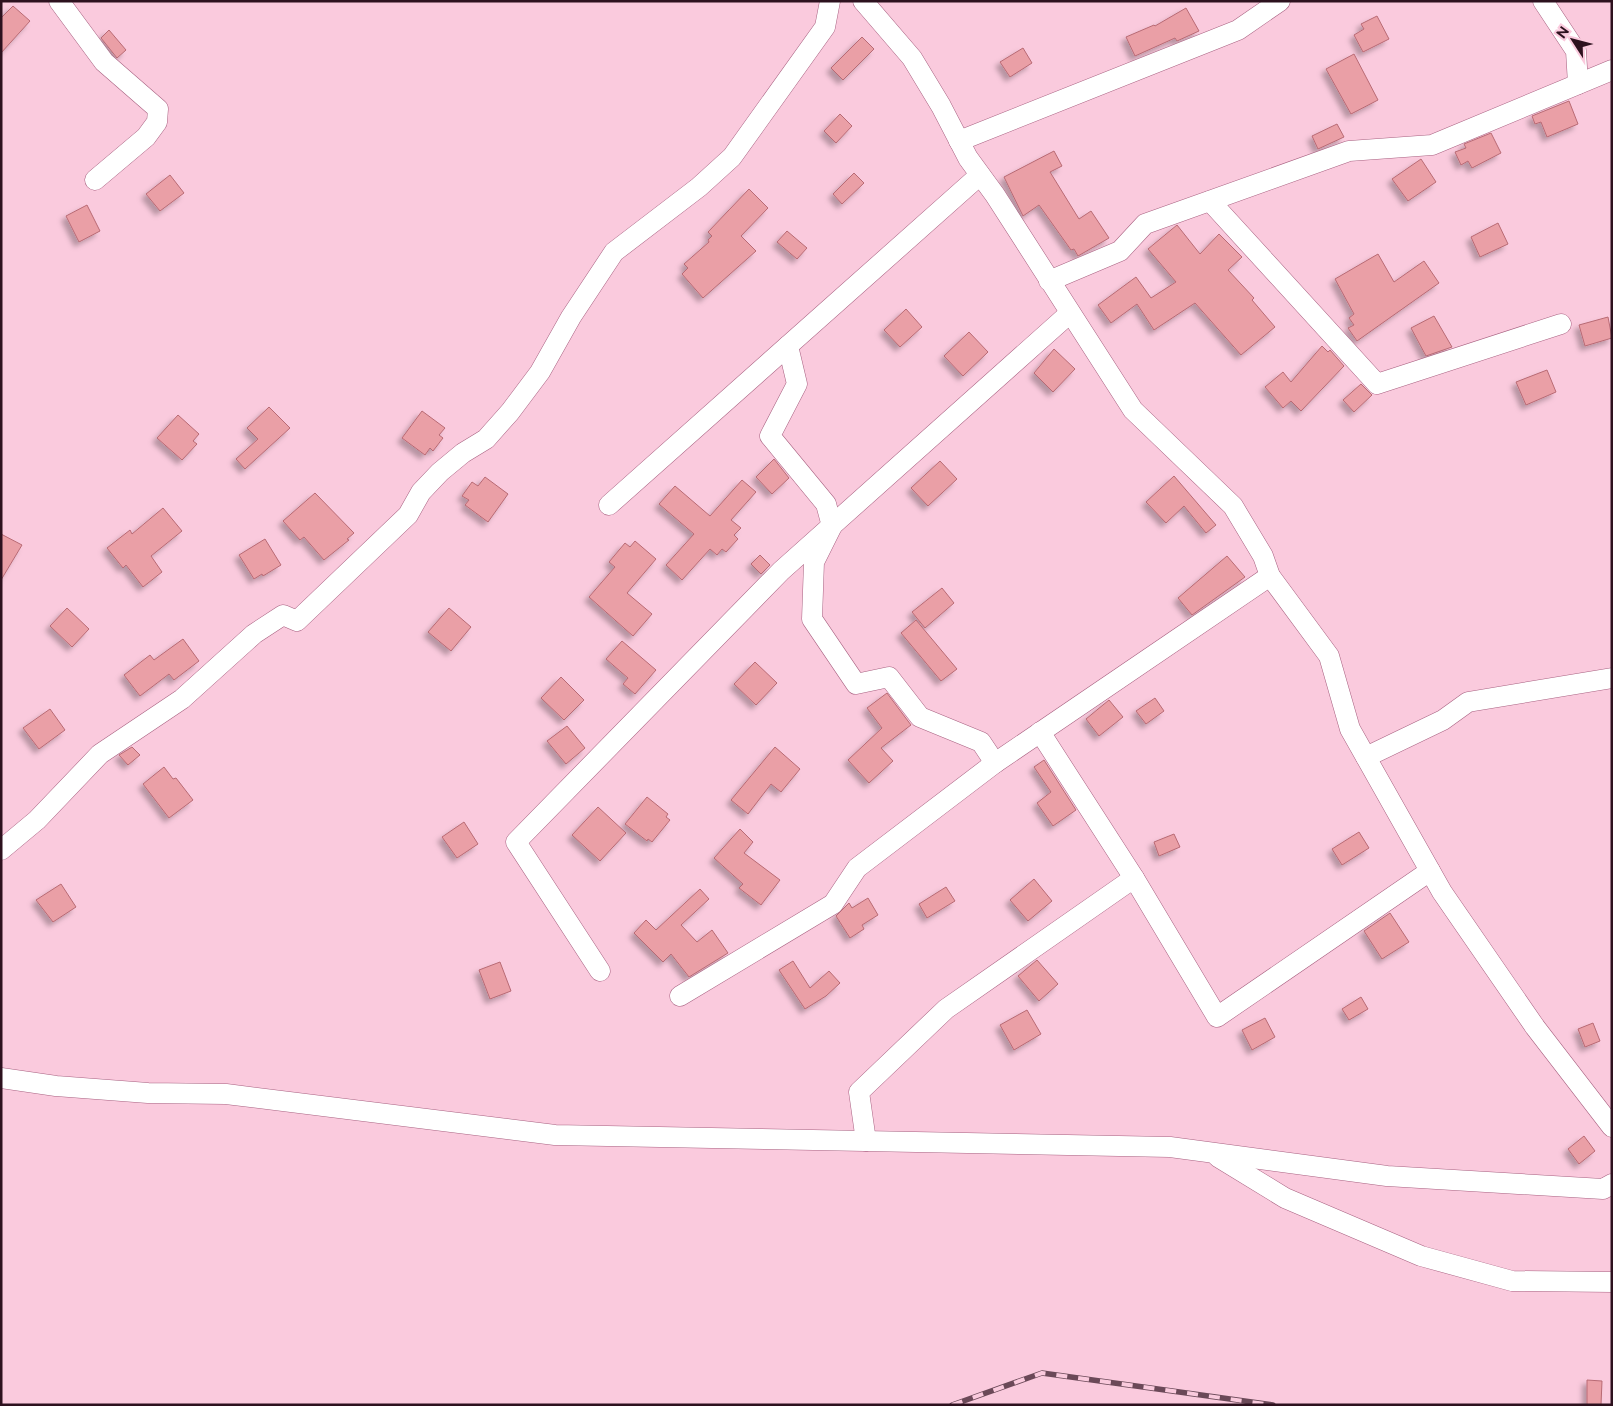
<svg xmlns="http://www.w3.org/2000/svg" width="1613" height="1406" font-family="Raleway,sans-serif">
<style>
.building{fill:#ea9fa6;stroke:#b86a74;filter:url(#shadow)}
.lines{fill:none;stroke-linecap:round;stroke-linejoin:round}
.minor-casing{stroke:#a86181;stroke-width:21}
.minor{stroke:#fff;stroke-width:20}
.rail-casing{stroke:#6b4958;stroke-width:5.5}
.rail{stroke:#facadd;stroke-width:4;stroke-dasharray:11;stroke-linecap:butt}
</style>
<defs>
<filter id="shadow"><feDropShadow dx="-4.5" dy="4.5" stdDeviation="2.5" flood-color="#0004"/></filter>
</defs>
<rect width="100%" height="100%" fill="#facadd"/>
<!-- building -->
<g class="building">
<path d="M13,6L30,21L1,53V18Z"/>
<path d="M1186,8L1199,31L1177,41L1175,38L1135,56L1126,37L1154,25L1155,26Z"/>
<path d="M1377,16L1389,39L1363,52L1354,35L1364,29L1361,24Z"/>
<path d="M109,30L126,50L117,58L101,38Z"/>
<path d="M862,37L874,49L843,80L831,68Z"/>
<path d="M1023,48L1032,63L1010,77L1000,62Z"/>
<path d="M1354,54L1378,100L1351,114L1326,69Z"/>
<path d="M1569,101L1578,124L1547,137L1541,122L1535,124L1532,116Z"/>
<path d="M840,114L852,126L836,143L824,131Z"/>
<path d="M1337,124L1344,137L1318,149L1312,136Z"/>
<path d="M1491,133L1501,153L1472,168L1468,161L1461,165L1455,152L1466,148L1464,144Z"/>
<path d="M1054,151L1062,166L1050,172L1079,219L1091,211L1109,238L1078,256L1074,249L1071,250L1039,205L1023,216L1004,177Z"/>
<path d="M1421,159L1436,182L1408,201L1392,179Z"/>
<path d="M854,173L864,183L842,204L833,194Z"/>
<path d="M170,175L184,193L160,211L146,194Z"/>
<path d="M749,189L768,208L741,236L756,251L703,298L682,274L688,268L684,264L709,242L708,240L712,236L708,232Z"/>
<path d="M87,205L100,231L79,242L66,216Z"/>
<path d="M1498,223L1508,244L1480,257L1471,237Z"/>
<path d="M1177,225L1200,254L1219,234L1242,257L1228,270L1254,298L1252,300L1275,327L1241,355L1195,303L1154,330L1137,304L1111,323L1098,305L1136,277L1151,298L1176,282L1148,249Z"/>
<path d="M787,231L807,248L797,259L777,242Z"/>
<path d="M1378,254L1394,282L1424,261L1439,283L1357,341L1348,328L1354,325L1349,318L1354,314L1335,279Z"/>
<path d="M906,309L922,327L900,347L884,330Z"/>
<path d="M1434,316L1452,347L1426,356L1411,328Z"/>
<path d="M1608,317L1612,338L1585,346L1579,325Z"/>
<path d="M969,332L988,352L963,376L944,356Z"/>
<path d="M1322,346L1328,352L1330,350L1344,366L1301,411L1291,401L1283,408L1265,387L1283,372L1291,382Z"/>
<path d="M1054,349L1075,369L1053,392L1034,373Z"/>
<path d="M1547,370L1556,392L1526,405L1516,382Z"/>
<path d="M1361,384L1372,395L1354,412L1343,400Z"/>
<path d="M269,407L290,428L245,469L236,459L258,439L247,428Z"/>
<path d="M422,411L445,428L439,435L443,438L433,451L430,448L425,455L402,438Z"/>
<path d="M178,415L199,434L193,441L197,444L182,460L157,438Z"/>
<path d="M774,459L789,478L772,494L756,477Z"/>
<path d="M940,461L957,479L928,506L911,488Z"/>
<path d="M1174,476L1216,525L1206,533L1184,506L1166,523L1146,502Z"/>
<path d="M485,477L508,494L488,522L465,505L469,500L462,496L472,482L478,486Z"/>
<path d="M742,480L756,492L731,520L741,528L734,535L738,539L726,552L722,549L717,555L710,549L682,580L666,565L694,534L659,504L675,486L710,516Z"/>
<path d="M315,493L354,533L347,539L349,540L324,560L304,537L300,540L283,521Z"/>
<path d="M163,508L182,531L151,556L162,572L143,587L126,565L123,568L107,548L130,530L132,534Z"/>
<path d="M1,534L22,545L1,580Z"/>
<path d="M265,539L281,565L263,576L262,574L254,579L239,555Z"/>
<path d="M635,541L656,559L627,593L652,614L633,636L589,597L615,567L609,562L625,543L630,547Z"/>
<path d="M760,555L770,565L761,574L751,564Z"/>
<path d="M1227,556L1245,577L1192,615L1178,598Z"/>
<path d="M942,588L954,603L925,628L912,612Z"/>
<path d="M67,608L89,629L72,647L50,626Z"/>
<path d="M449,608L471,627L451,651L428,632Z"/>
<path d="M916,620L957,669L941,681L901,633Z"/>
<path d="M183,639L199,661L174,680L169,674L140,696L124,675L150,655L154,660Z"/>
<path d="M622,641L656,670L635,694L623,684L628,678L606,659Z"/>
<path d="M755,662L777,683L756,705L734,684Z"/>
<path d="M561,677L584,700L564,720L541,698Z"/>
<path d="M887,693L911,725L881,748L893,761L869,783L848,760L882,728L867,708Z"/>
<path d="M1155,698L1164,711L1146,724L1136,711Z"/>
<path d="M1109,700L1123,717L1099,736L1086,719Z"/>
<path d="M50,709L65,730L39,749L23,728Z"/>
<path d="M567,726L585,748L566,764L547,741Z"/>
<path d="M132,747L140,755L128,765L119,755Z"/>
<path d="M775,747L800,769L781,792L771,784L748,814L731,800Z"/>
<path d="M1044,760L1076,810L1053,826L1037,803L1051,792L1034,767Z"/>
<path d="M164,767L173,779L176,778L193,800L169,818L143,784Z"/>
<path d="M647,797L668,814L666,817L670,820L652,842L648,839L647,841L625,824Z"/>
<path d="M598,807L626,833L600,861L572,835Z"/>
<path d="M464,822L478,844L457,858L442,837Z"/>
<path d="M740,829L753,842L744,853L780,880L761,905L739,888L743,884L714,858Z"/>
<path d="M1359,832L1369,848L1342,865L1332,849Z"/>
<path d="M1174,834L1180,847L1159,856L1154,842Z"/>
<path d="M1034,879L1052,901L1028,921L1010,900Z"/>
<path d="M61,884L76,907L53,922L36,900Z"/>
<path d="M946,887L955,901L927,918L919,904Z"/>
<path d="M700,889L709,899L681,925L697,942L712,930L728,953L689,977L671,954L663,962L634,933L646,920L656,930Z"/>
<path d="M868,898L878,915L862,925L864,929L850,938L836,916L849,903L852,908Z"/>
<path d="M1390,913L1409,942L1382,959L1364,931Z"/>
<path d="M1037,960L1058,984L1039,1001L1018,976Z"/>
<path d="M793,961L810,988L829,971L840,983L826,996L805,1009L779,970Z"/>
<path d="M500,962L511,991L490,999L479,970Z"/>
<path d="M1361,997L1368,1009L1349,1020L1342,1009Z"/>
<path d="M1027,1010L1041,1034L1014,1050L1000,1025Z"/>
<path d="M1265,1018L1275,1037L1252,1050L1242,1030Z"/>
<path d="M1593,1023L1600,1041L1585,1047L1578,1029Z"/>
<path d="M1584,1136L1595,1151L1579,1164L1568,1149Z"/>
<path d="M1587,1380L1602,1381L1601,1405H1587Z"/>
</g>
<g class="lines">
<defs>
<g id="minor">
<path d="M59,1L104,62L158,109L157,122L146,137L95,180"/>
<path d="M863,1L912,58L941,106L968,158L995,195L1133,410L1233,506L1263,556L1270,576L1329,656L1350,729L1442,892L1535,1027L1612,1127"/>
<path d="M1543,1L1576,51L1578,84"/>
<path d="M959,141L1238,30L1280,1"/>
<path d="M1210,201L1377,384L1561,324"/>
<path d="M1049,281L1120,251L1145,224L1349,151L1432,145L1612,70"/>
<path d="M788,346L797,384L770,436L826,504L832,526L814,562L812,619L856,684L889,677L920,717L981,742L995,763"/>
<path d="M609,505L980,175"/>
<path d="M1040,732L1134,878L1217,1017L1430,871"/>
<path d="M1366,757L1443,720L1468,702L1612,678"/>
<path d="M1,850L37,820L100,754L182,699L254,634L283,615L297,621L408,515L421,492L440,472L463,453L486,439L510,412L540,372L571,317L614,252L699,187L732,157L825,27L830,1"/>
<path d="M600,971L516,842L781,571L1070,313"/>
<path d="M680,996L833,904L857,868L995,763L1270,576"/>
<path d="M1,1078L56,1086L148,1093L226,1094L555,1135L1170,1147L1387,1176L1603,1189L1612,1184"/>
<path d="M866,1141L859,1092L946,1009L1134,878"/>
<path d="M1218,1157L1285,1198L1421,1256L1512,1281L1612,1282"/>
</g>
</defs>
<!-- minor casing -->
<use href="#minor" class="minor-casing"/>
<!-- minor -->
<use href="#minor" class="minor"/>
<defs>
<path id="rail" d="M952,1405L1042,1373L1273,1405"/>
</defs>
<!-- rail casing -->
<use href="#rail" class="rail-casing"/>
<!-- rail -->
<use href="#rail" class="rail"/>
</g>
<!-- border -->
<rect width="1613" height="1406" fill="none" stroke="#2d111e" stroke-width="5"/>
<!-- north arrow -->
<g transform="translate(1573 40) rotate(306)" stroke="#facadd" stroke-width="4" paint-order="stroke">
<path d="M0-4L9 19L0 12L-9 19Z" fill="#2d111e"/>
<text y="-8" font-size="14" font-weight="bold" text-anchor="middle" fill="#2d111e">N</text>
</g>
</svg>
